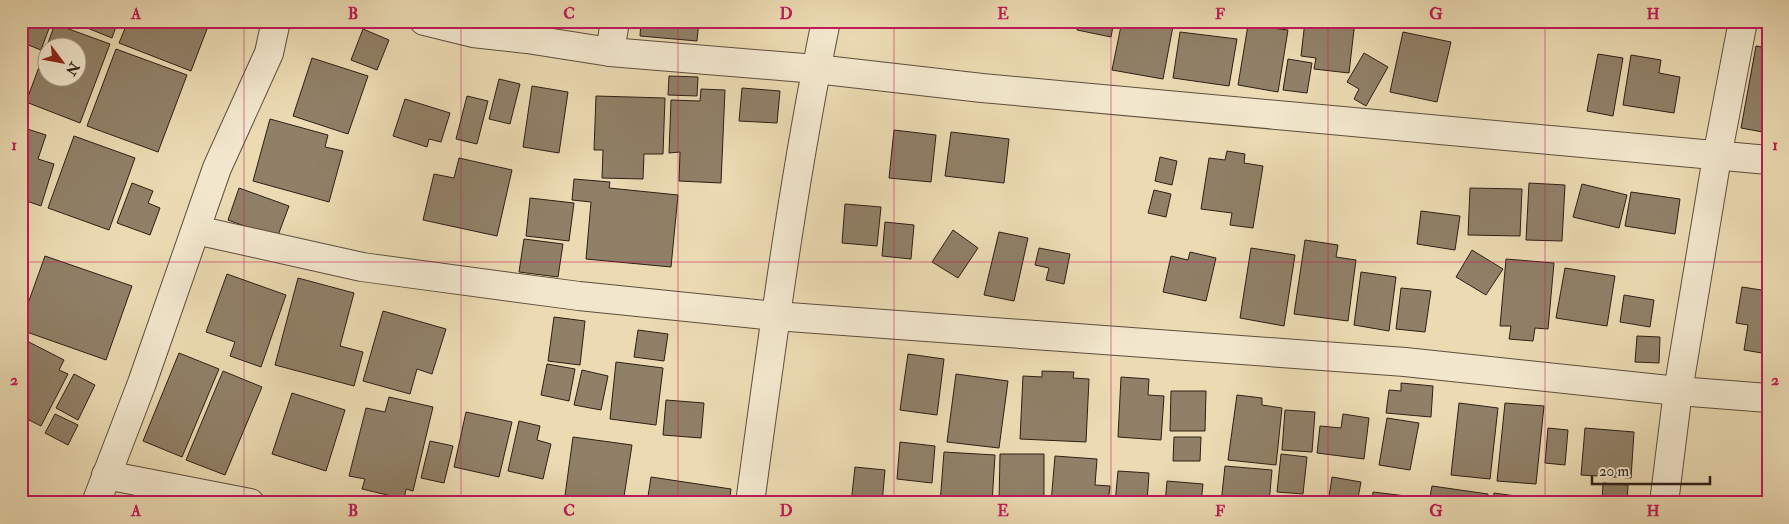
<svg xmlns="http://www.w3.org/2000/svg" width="1789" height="524" font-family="'IM FELL Double Pica',serif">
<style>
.building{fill:#908067;stroke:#2d1f16;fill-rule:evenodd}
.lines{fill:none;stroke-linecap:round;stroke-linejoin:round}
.minor-casing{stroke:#5c4e3d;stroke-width:30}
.minor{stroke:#f2e7cd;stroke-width:28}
.grid{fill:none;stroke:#c2185b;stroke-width:1;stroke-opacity:0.55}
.neatline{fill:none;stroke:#c2185b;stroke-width:2}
.grid-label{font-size:16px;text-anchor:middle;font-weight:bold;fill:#c2185b}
</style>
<rect width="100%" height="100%" fill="#ebdab2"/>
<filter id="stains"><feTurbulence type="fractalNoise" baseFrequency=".004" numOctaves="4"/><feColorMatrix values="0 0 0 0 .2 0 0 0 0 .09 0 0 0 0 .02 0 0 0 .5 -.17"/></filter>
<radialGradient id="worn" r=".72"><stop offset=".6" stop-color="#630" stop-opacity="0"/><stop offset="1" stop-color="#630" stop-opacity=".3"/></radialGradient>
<!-- building -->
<g class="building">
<path d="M23,21H48L51,23L41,50L21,42V25Z"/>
<path d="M70,21H118L112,38Z"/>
<path d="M128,21H210L191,71L119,43Z"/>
<path d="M641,21H699L697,41L640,36Z"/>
<path d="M1078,21H1114L1111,37L1077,30Z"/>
<path d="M1122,21H1174L1163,79L1112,70Z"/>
<path d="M1305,21H1355L1349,73L1314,69L1316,58L1301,56Z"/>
<path d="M55,24L110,44L80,123L26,102ZM48,48H78V78H48Z"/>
<path d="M1248,25L1288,30L1278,92L1238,85Z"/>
<path d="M363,29L389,40L377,70L351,60Z"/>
<path d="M1180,32L1237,39L1229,86L1173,78Z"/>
<path d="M1403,32L1451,42L1437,102L1390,92Z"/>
<path d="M1756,46L1768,48V133L1741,128Z"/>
<path d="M116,49L187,75L158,152L87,126Z"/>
<path d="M1364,53L1388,67L1366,106L1354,99L1359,89L1347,82Z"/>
<path d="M1598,54L1623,58L1613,116L1587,111Z"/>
<path d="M1631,55L1661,60L1659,73L1680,77L1674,113L1623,105Z"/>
<path d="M312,58L368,76L348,134L293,116Z"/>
<path d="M1288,59L1312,63L1307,93L1283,90Z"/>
<path d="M669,76L698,77L697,96L668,95Z"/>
<path d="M499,79L520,84L510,124L489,119Z"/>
<path d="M532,86L568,92L559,153L523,147Z"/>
<path d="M742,88L780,91L777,123L739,121Z"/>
<path d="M701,89L725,90L721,183L679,181L680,152L669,153L671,100L700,101Z"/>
<path d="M467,96L488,101L477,144L456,139Z"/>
<path d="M596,96L665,98L663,154H644L643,179L602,178L603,150H594Z"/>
<path d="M405,99L450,113L441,142L429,139L427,147L393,136Z"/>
<path d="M270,119L328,135L325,147L343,151L329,202L253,181Z"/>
<path d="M21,127L46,135L38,159L54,164L41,206L21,199Z"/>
<path d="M894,130L936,135L931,182L889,178Z"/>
<path d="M951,132L1009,139L1004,183L945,176Z"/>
<path d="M74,136L135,158L109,230L48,208Z"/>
<path d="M1227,151L1245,154L1244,163L1263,166L1253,228L1230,225L1232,213L1201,209L1209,158L1225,160Z"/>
<path d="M1160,157L1177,161L1172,185L1155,181Z"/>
<path d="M459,158L512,170L497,236L423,220L434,174L454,178Z"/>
<path d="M574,179L610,182L609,188L678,195L671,267L586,259L591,202L572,200Z"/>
<path d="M132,183L153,191L148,203L160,208L150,235L117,223Z"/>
<path d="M1529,183L1565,185L1562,241L1526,240Z"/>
<path d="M1582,184L1627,195L1619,228L1573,217Z"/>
<path d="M239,188L289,206L277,238L228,220Z"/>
<path d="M1470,188L1522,189L1520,236L1468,235Z"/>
<path d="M1154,190L1171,194L1166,217L1148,213Z"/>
<path d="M1631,192L1680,199L1675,234L1625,226Z"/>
<path d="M530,198L574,203L569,241L526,236Z"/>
<path d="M845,204L881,207L877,246L842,243Z"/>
<path d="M1421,211L1460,216L1455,250L1417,244Z"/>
<path d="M885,222L914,225L911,259L882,256Z"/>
<path d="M953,230L978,248L958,278L932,262Z"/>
<path d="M999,232L1028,238L1014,301L984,295Z"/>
<path d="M524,239L563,244L558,277L519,272Z"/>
<path d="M1305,240L1338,245L1336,257L1356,260L1348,321L1294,314Z"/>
<path d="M1039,248L1070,254L1064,284L1046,280L1049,268L1035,265Z"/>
<path d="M1251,248L1295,255L1284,326L1240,318Z"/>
<path d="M1472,250L1503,269L1486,295L1456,277Z"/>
<path d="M1190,252L1216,258L1206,301L1163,292L1171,256L1188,260Z"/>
<path d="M45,256L132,286L106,360L21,330V323Z"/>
<path d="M1506,259L1554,263L1548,329L1535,328L1533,341L1509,339L1511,326H1500Z"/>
<path d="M1565,268L1615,276L1607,326L1556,318Z"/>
<path d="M1361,272L1396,277L1389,331L1354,325Z"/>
<path d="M227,274L286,295L261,367L230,356L235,342L206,332Z"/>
<path d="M298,278L354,293L340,346L363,352L354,386L275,365Z"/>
<path d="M1742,287L1768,291V354L1744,350L1748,325L1736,323Z"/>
<path d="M1401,288L1431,291L1425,332L1396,329Z"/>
<path d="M1624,295L1654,300L1650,327L1620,322Z"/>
<path d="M383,311L446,329L432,374L417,369L410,394L363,381Z"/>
<path d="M554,317L585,321L580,365L548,361Z"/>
<path d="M638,330L668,334L664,361L634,357Z"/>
<path d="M1637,336L1660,337L1659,363L1635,362Z"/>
<path d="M21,338L64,360L59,370L68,374L41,426L21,416Z"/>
<path d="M179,353L219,369L182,457L143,441Z"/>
<path d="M908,354L944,359L937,415L900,410Z"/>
<path d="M616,362L663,368L656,425L610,419Z"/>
<path d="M547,364L575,369L569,401L541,395Z"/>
<path d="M582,370L608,376L601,410L574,405Z"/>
<path d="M223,371L262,387L225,475L186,460Z"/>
<path d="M1042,371L1074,372L1073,378L1089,379L1086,442L1020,439L1023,376L1042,377Z"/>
<path d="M74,374L95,385L78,420L56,408Z"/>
<path d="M956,374L1008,381L999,448L947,442Z"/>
<path d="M1121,377L1149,379L1148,395L1164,396L1161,440L1118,437Z"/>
<path d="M1401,383L1433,386L1431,417L1386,413L1389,390L1401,391Z"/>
<path d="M1171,391H1206L1205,431H1170Z"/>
<path d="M292,393L345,410L326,471L272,454Z"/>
<path d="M1237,395L1262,398V405L1282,408L1276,465L1228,460Z"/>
<path d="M389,397L433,407L413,491L406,489L404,499L362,489L365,479L349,476L366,408L385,412Z"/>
<path d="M666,400L704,403L701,438L663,435Z"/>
<path d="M1459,403L1498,408L1490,479L1451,475Z"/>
<path d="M1505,403L1544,406L1536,484L1497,481Z"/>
<path d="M1285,410L1315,412L1312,452L1282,450Z"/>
<path d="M466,412L512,422L499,477L454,467Z"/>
<path d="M55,414L78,425L68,445L45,433Z"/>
<path d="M1343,414L1369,418L1364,459L1317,453L1320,426L1341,428Z"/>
<path d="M1387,418L1419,423L1410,470L1379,465Z"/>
<path d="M519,421L540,426L537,440L551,444L543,479L508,471Z"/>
<path d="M1548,428L1568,430L1565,465L1545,463Z"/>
<path d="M1585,428L1634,432L1631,478L1581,475Z"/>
<path d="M573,437L632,445L623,503H564Z"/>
<path d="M1174,437H1201L1200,461H1173Z"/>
<path d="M430,441L453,446L444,483L421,478Z"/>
<path d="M900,442L935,446L932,483L897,479Z"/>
<path d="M944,452L995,455L992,503H940Z"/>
<path d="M1000,454H1044V503H999Z"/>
<path d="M1281,454L1307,457L1303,494L1277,492Z"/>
<path d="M1055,456L1097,459L1095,485L1110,486L1108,503H1051Z"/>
<path d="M1225,466L1272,470L1269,503H1221Z"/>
<path d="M855,467L885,470L882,503H851Z"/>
<path d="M1118,471L1149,473L1147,503H1115Z"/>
<path d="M651,477L731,489L729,503H647Z"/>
<path d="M1332,477L1361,482L1357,503H1328Z"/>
<path d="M1167,481L1203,484L1201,503H1165Z"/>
<path d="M1603,483L1628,485L1627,503H1602Z"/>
<path d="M1432,486L1488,494L1487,503H1429Z"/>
<path d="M1373,492L1423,498L1422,503H1372Z"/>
<path d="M1494,493L1530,498L1529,503H1493Z"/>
<path d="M1276,497L1319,503H1275Z"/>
<path d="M1572,497L1595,500L1594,503H1571Z"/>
</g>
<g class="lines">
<defs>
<g id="minor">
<path d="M424,21L473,33L527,39L610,52L816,69L982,88L1768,160"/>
<path d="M610,52L615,21"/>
<path d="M196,230L362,267L579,296L775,316L1405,362L1678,391L1768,398"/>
<path d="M106,475L250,503"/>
<path d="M96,503L142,383L217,168L269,53L276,21"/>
<path d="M750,503C772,342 793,180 826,21"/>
<path d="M1664,503L1678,391L1717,157L1743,21"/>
</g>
</defs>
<!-- minor casing -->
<use href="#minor" class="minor-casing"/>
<!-- minor -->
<use href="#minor" class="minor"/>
</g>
<!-- grid -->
<path class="grid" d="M244,21V503M461,21V503M678,21V503M894,21V503M1111,21V503M1328,21V503M1545,21V503M21,262H1768"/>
<!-- margin -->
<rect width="1789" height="524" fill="none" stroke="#ebdab2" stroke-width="55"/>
<!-- north arrow -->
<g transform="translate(62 62) rotate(122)"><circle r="24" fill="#f2e7cd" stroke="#a39784"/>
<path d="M0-4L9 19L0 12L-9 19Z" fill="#8f2418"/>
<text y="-8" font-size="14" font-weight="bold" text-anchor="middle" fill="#2d1f16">N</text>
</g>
<!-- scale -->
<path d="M1592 476v8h118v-8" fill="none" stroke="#2d1f16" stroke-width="2.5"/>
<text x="1599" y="476" font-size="15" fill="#2d1f16" stroke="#f2e7cd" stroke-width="4" paint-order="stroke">20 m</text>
<rect x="28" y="28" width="1734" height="468" class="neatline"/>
<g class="grid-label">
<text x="136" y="19">A</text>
<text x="353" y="19">B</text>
<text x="569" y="19">C</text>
<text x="786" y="19">D</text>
<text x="1003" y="19">E</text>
<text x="1220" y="19">F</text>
<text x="1436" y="19">G</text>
<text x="1653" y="19">H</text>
<text x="14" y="150">1</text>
<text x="1775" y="150">1</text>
<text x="14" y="385">2</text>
<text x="1775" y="385">2</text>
<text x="136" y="516">A</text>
<text x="353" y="516">B</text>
<text x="569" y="516">C</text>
<text x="786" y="516">D</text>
<text x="1003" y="516">E</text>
<text x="1220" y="516">F</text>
<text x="1436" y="516">G</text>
<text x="1653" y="516">H</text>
</g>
<rect width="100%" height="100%" filter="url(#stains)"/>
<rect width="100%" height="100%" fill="url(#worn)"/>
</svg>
